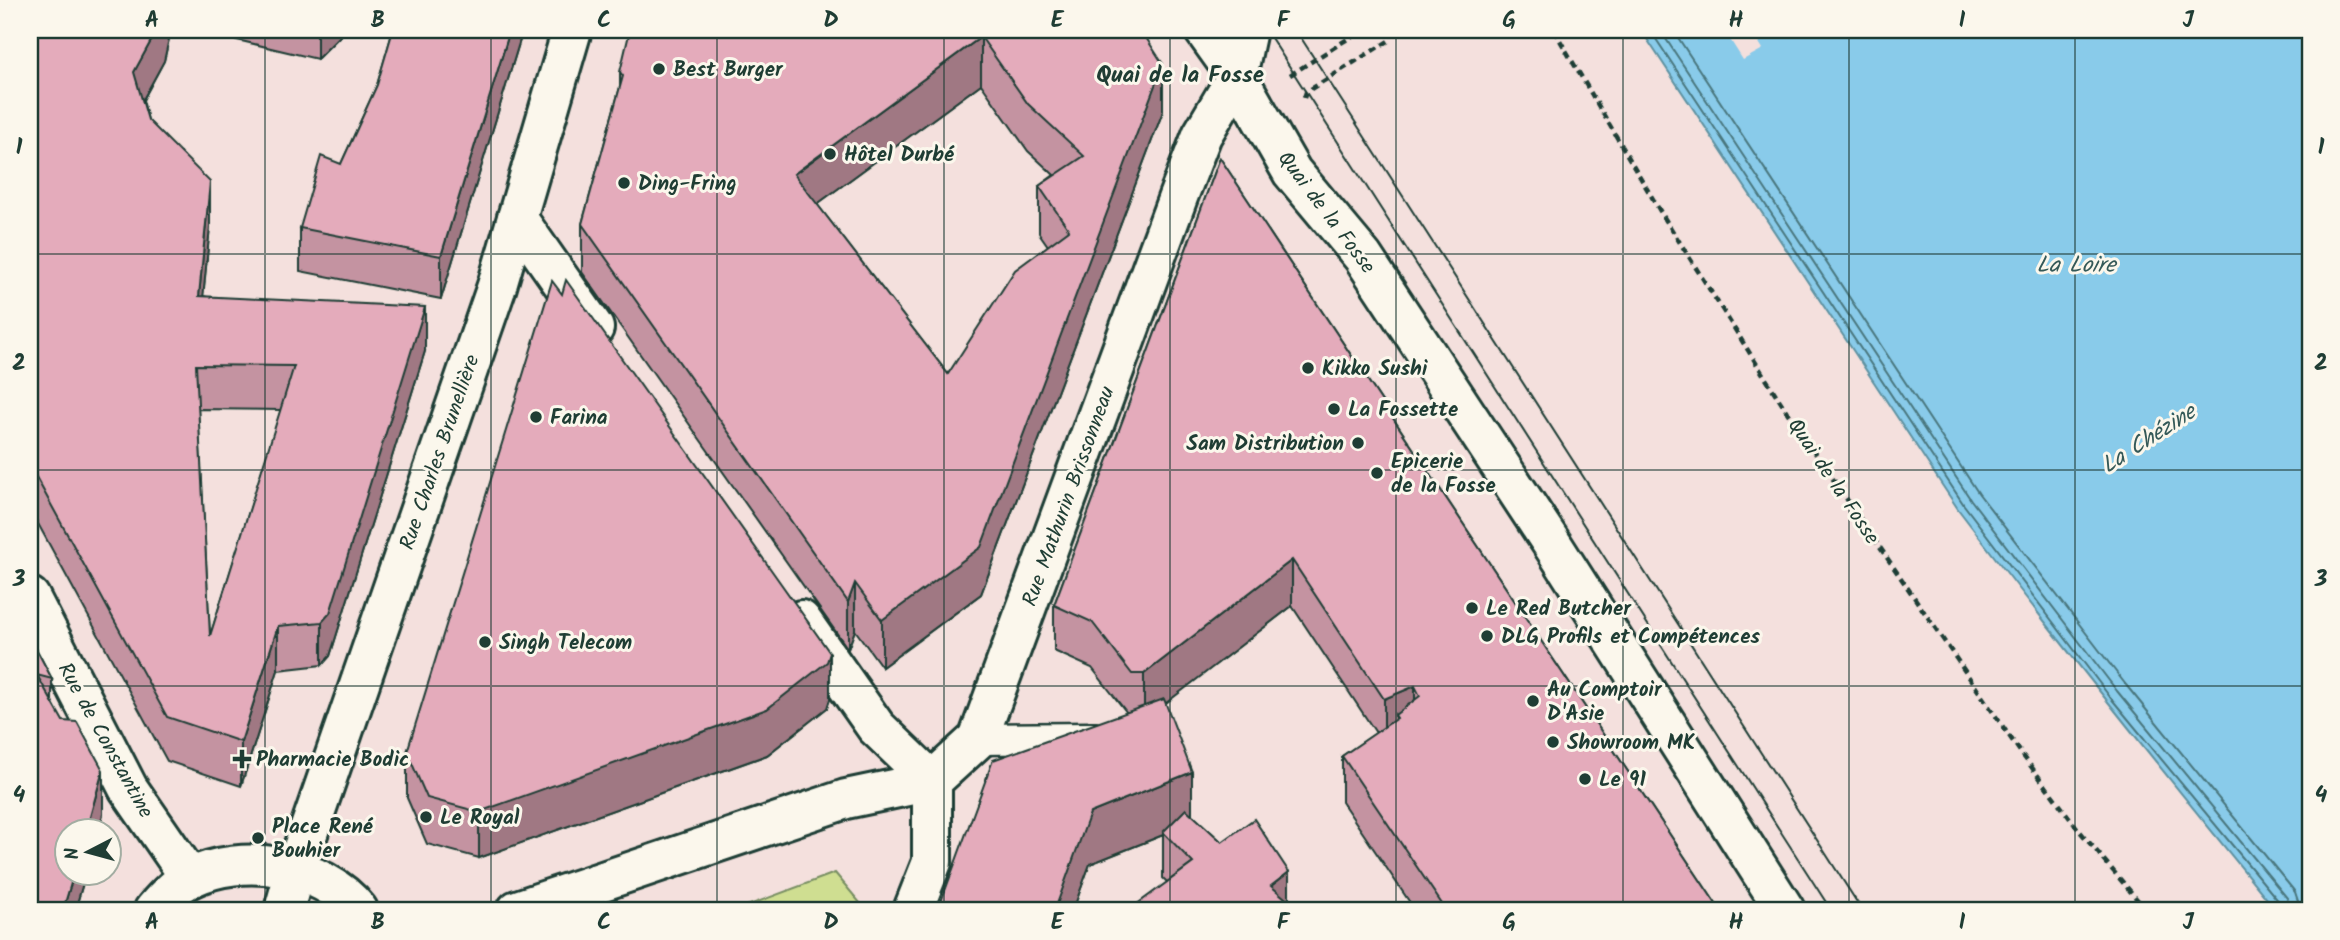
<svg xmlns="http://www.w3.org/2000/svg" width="2340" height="940" font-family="Kalam,sans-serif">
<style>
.green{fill:#cfde91;stroke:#778e62;stroke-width:2}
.water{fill:#89cbea;stroke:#5f92a1;stroke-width:2}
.pier{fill:#f4e0dd}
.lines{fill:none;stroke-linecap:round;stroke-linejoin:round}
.shore{stroke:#49767d;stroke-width:2}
.service-casing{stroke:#1f3d34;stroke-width:35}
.minor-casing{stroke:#1f3d34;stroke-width:44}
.tertiary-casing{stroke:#1f3d34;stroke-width:44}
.secondary-casing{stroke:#1f3d34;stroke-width:44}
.primary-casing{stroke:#1f3d34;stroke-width:44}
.path{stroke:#1f3d34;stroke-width:4.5;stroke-dasharray:7 5;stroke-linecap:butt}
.service{stroke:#fbf7ec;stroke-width:30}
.minor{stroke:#fbf7ec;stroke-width:38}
.tertiary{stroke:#fbf7ec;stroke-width:38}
.secondary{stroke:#fbf7ec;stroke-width:38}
.primary{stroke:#fbf7ec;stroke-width:38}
.tram{stroke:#1f3d34;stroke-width:2}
.wall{fill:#c493a1;stroke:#1f3d34;stroke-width:2;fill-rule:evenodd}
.shaded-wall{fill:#a07883;stroke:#1f3d34;stroke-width:2}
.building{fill:#e4abbb;stroke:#1f3d34;stroke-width:2;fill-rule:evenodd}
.grid{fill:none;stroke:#1f3d34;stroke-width:2;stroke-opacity:0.55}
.poi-dot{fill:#1f3d34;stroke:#fbf7ec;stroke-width:2.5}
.labels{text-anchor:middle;stroke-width:6;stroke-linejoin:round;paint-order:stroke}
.poi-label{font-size:21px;font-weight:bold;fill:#1f3d34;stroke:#fbf7ec;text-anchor:start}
.street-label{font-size:21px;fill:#1f3d34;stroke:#fbf7ec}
.neighbourhood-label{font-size:23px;font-weight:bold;fill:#1f3d34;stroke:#fbf7ec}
.water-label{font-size:23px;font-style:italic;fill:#345958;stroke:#fbf7ec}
.neatline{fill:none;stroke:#1f3d34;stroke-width:2.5}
.grid-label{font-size:23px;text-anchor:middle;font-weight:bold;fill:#1f3d34}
</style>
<rect width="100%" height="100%" fill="#f4e0dd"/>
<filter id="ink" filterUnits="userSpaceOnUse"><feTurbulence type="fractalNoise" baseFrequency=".0143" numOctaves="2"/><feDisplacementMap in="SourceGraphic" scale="14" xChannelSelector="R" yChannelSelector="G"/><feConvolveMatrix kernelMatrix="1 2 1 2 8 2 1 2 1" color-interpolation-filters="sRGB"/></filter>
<g filter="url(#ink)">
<!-- green -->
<path class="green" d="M835,873L866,910H736Z"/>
<!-- water -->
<path class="water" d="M1641,30H2310V910H2276C2168,778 2061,645 1958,509Z"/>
<!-- pier -->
<path class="pier" d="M1724,30H1751L1763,49L1743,60Z"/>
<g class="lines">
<!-- shore -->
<g class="shore">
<path d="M1650,30L1964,505L2110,697L2280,903L2281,910"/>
<path d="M1660,30L1971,500L2117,691L2287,898L2290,910"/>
<path d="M1673,30L1979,494L2126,685L2295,892L2301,910"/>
</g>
<defs>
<path id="service" d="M978,739L1093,738"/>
<g id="minor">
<path d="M517,218L594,328"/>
<path d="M30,597L128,788L190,878"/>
<path d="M801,620L876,727L932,781V862L913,910"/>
</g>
<path id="tertiary" d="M284,910L295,871"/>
<g id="secondary">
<path d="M295,871L497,286L572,30"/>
<path d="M154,910C164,898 176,885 190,878C242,852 322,864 358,910"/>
<path d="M517,910L846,799L932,781L978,739L1178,197L1202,135L1237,76L1247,30"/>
</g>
<path id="primary" d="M1204,30L1237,76L1292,172L1363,257L1554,547L1785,910"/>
</defs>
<!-- service casing -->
<use href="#service" class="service-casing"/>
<!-- minor casing -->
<use href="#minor" class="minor-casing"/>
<!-- tertiary casing -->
<use href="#tertiary" class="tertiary-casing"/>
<!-- secondary casing -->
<use href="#secondary" class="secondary-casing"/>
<!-- primary casing -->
<use href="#primary" class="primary-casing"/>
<!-- path -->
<g class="path">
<path d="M1554,30L1660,211L1787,412L2021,753L2078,829L2146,910"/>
<path d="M1290,75L1362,30"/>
<path d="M1304,98L1306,92L1390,40L1391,30"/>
</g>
<!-- service -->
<use href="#service" class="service"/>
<!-- minor -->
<use href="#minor" class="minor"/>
<!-- tertiary -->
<use href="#tertiary" class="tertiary"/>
<!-- secondary -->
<use href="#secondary" class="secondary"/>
<!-- primary -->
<use href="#primary" class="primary"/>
<!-- tram -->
<g class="tram">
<path d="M1266,30L1831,910"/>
<path d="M1296,30L1862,910"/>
</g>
</g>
<!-- wall -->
<g class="wall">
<path d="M30,30H171L164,61L143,100L148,120L210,226L203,296L425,351L330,656L322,665L278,670L241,786L167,761L30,509ZM198,409L281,410L210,636Z"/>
<path d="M195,30H346L317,59Z"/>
<path d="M393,30H523L441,299L300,271V228L341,164L377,85Z"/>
<path d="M1141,30L1163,111L981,594L882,667L855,630L848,649L582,272V224L620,87V72L847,34ZM981,84L1028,151L1054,175L1039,186V233L1048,246L948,374L817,204Z"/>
<path d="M1220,158L1720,910H1415L1342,802V756L1376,733L1292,606L1165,703L1192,815L1222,842L1167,882L1163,878V835L1090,864L1073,910H938L1127,713L1092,668L1054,651V605Z"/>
<path d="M30,637L52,679V701L103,814L98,831H66L86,873L75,910H30Z"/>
<path d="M830,699L827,708L767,755L479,858L427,844L407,798V752Z"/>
</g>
<!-- shaded-wall -->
<g class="shaded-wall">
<path d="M157,30H171L164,61L134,116V72Z"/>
<path d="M317,30H346L317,59Z"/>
<path d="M510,30H523L441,299V256Z"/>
<path d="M981,37V84L794,221V174Z"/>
<path d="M1163,64V111L981,594L882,667V620Z"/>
<path d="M210,182V226L199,340V296Z"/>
<path d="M425,307V351L330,656L322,665V622Z"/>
<path d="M1292,560V606L1144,720V674Z"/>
<path d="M855,583V630L848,649V602Z"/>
<path d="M278,626V670L241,786V742Z"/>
<path d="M830,653V699L827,708L767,755L479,858V812Z"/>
<path d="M1415,686V732L1397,718L1395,715V741L1384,745V699Z"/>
<path d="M103,770V814L98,831H86Z"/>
<path d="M1192,772V823L1163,832V835L1090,864L1073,910H1044L1090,813Z"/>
<path d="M1289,872V910L1271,886Z"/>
<path d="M74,873H86L75,910H63Z"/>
</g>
<!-- building -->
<g class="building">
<path d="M30,30H157L134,72L148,120L210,182L199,296L425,307L330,613L322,622L278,626L241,742L167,717L30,466ZM196,365L294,366L210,636Z"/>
<path d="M393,30H510L441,256L300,228L321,156L341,164L377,85Z"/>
<path d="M630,30H844L847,34L853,30H1141L1163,64L981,547L882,620L855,583L848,602L582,224L623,76L620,72ZM981,37L1028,104L1084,156L1039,186L1069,230L1015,270L948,374L794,174Z"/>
<path d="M1220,158L1720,910H1446L1342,756L1397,718L1395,715L1420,696L1415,686L1384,699L1292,560L1144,674H1132L1092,622L1054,605Z"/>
<path d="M566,280L830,653L827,662L767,709L479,812L427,798L407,752L552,281L562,294Z"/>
<path d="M30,637L52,679L37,675L63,721L77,722L103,770L86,831H66V873H74L63,910H30Z"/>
<path d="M1164,699L1192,772L1090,813L1057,904L1044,910H938L993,760Z"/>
<path d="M1186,809L1222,842L1254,819L1289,872L1271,886L1299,910H1129L1193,863L1163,832Z"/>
</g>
</g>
<!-- grid -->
<path class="grid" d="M265,30V910M491,30V910M717,30V910M944,30V910M1170,30V910M1396,30V910M1623,30V910M1849,30V910M2075,30V910M30,254H2310M30,470H2310M30,686H2310"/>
<!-- markers -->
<g class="poi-dot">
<circle cx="659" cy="69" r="7"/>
<circle cx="830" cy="154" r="7"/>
<circle cx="624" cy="183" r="7"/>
<circle cx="1308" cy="368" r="7"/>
<circle cx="1334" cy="409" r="7"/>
<circle cx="536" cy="417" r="7"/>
<circle cx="1358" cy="443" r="7"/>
<circle cx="1377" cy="473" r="7"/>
<circle cx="1472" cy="608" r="7"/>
<circle cx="1487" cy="636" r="7"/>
<circle cx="485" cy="642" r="7"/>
<circle cx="1533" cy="701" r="7"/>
<circle cx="1553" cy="742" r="7"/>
<path d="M238.5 748.5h7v7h7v7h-7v7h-7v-7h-7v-7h7z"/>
<circle cx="1585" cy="779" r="7"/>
<circle cx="426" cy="817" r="7"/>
<circle cx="258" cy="838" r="7"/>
</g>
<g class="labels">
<!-- poi labels -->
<g class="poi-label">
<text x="673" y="76">Best Burger</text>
<text x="844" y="161">Hôtel Durbé</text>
<text x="638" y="190">Ding-Fring</text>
<text x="1322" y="375">Kikko Sushi</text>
<text x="1348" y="416">La Fossette</text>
<text x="550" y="424">Farina</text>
<text x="1344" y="450" text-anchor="end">Sam Distribution</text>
<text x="1391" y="468">Epicerie<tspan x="1391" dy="24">de la Fosse</tspan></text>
<text x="1486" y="615">Le Red Butcher</text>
<text x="1501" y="643">DLG Profils et Compétences</text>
<text x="499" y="649">Singh Telecom</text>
<text x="1547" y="696">Au Comptoir<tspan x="1547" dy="24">D'Asie</tspan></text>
<text x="1567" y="749">Showroom MK</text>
<text x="256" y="766">Pharmacie Bodic</text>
<text x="1599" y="786">Le 91</text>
<text x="440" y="824">Le Royal</text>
<text x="272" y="833">Place René<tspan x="272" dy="24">Bouhier</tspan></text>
</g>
<!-- street labels -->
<g class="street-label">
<text transform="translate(1327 212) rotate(53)" y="7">Quai de la Fosse</text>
<text transform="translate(439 452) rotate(-71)" y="7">Rue Charles Brunellière</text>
<text transform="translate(1834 481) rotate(56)" y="7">Quai de la Fosse</text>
<text transform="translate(1068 496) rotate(-70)" y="7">Rue Mathurin Brissonneau</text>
<text transform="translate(106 740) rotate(61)" y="7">Rue de Constantine</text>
</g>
<!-- neighbourhood labels -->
<g class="neighbourhood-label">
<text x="1180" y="82">Quai de la Fosse</text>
</g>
<!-- water labels -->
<g class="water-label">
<text x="2076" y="272">La Loire</text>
<text transform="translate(2148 438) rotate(-33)" y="8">La Chézine</text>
</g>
</g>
<!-- margin -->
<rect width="2340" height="940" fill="none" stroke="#fbf7ec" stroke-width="77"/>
<!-- north arrow -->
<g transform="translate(88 852) rotate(264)"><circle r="33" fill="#fbf7ec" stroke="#a3ada2" stroke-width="2"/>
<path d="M0-5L12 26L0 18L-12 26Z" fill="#1f3d34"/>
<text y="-10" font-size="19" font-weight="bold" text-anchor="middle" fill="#1f3d34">N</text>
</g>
<rect x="38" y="38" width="2264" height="864" class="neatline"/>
<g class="grid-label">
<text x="152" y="27">A</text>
<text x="378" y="27">B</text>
<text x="604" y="27">C</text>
<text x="831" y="27">D</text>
<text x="1057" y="27">E</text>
<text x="1283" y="27">F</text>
<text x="1509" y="27">G</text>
<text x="1736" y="27">H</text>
<text x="1962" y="27">I</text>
<text x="2188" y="27">J</text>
<text x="19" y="154">1</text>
<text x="2321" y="154">1</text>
<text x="19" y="370">2</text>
<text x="2321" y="370">2</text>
<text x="19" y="586">3</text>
<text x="2321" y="586">3</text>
<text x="19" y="802">4</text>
<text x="2321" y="802">4</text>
<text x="152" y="929">A</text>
<text x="378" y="929">B</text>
<text x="604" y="929">C</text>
<text x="831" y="929">D</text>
<text x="1057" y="929">E</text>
<text x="1283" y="929">F</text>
<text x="1509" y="929">G</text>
<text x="1736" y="929">H</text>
<text x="1962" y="929">I</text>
<text x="2188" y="929">J</text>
</g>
</svg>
